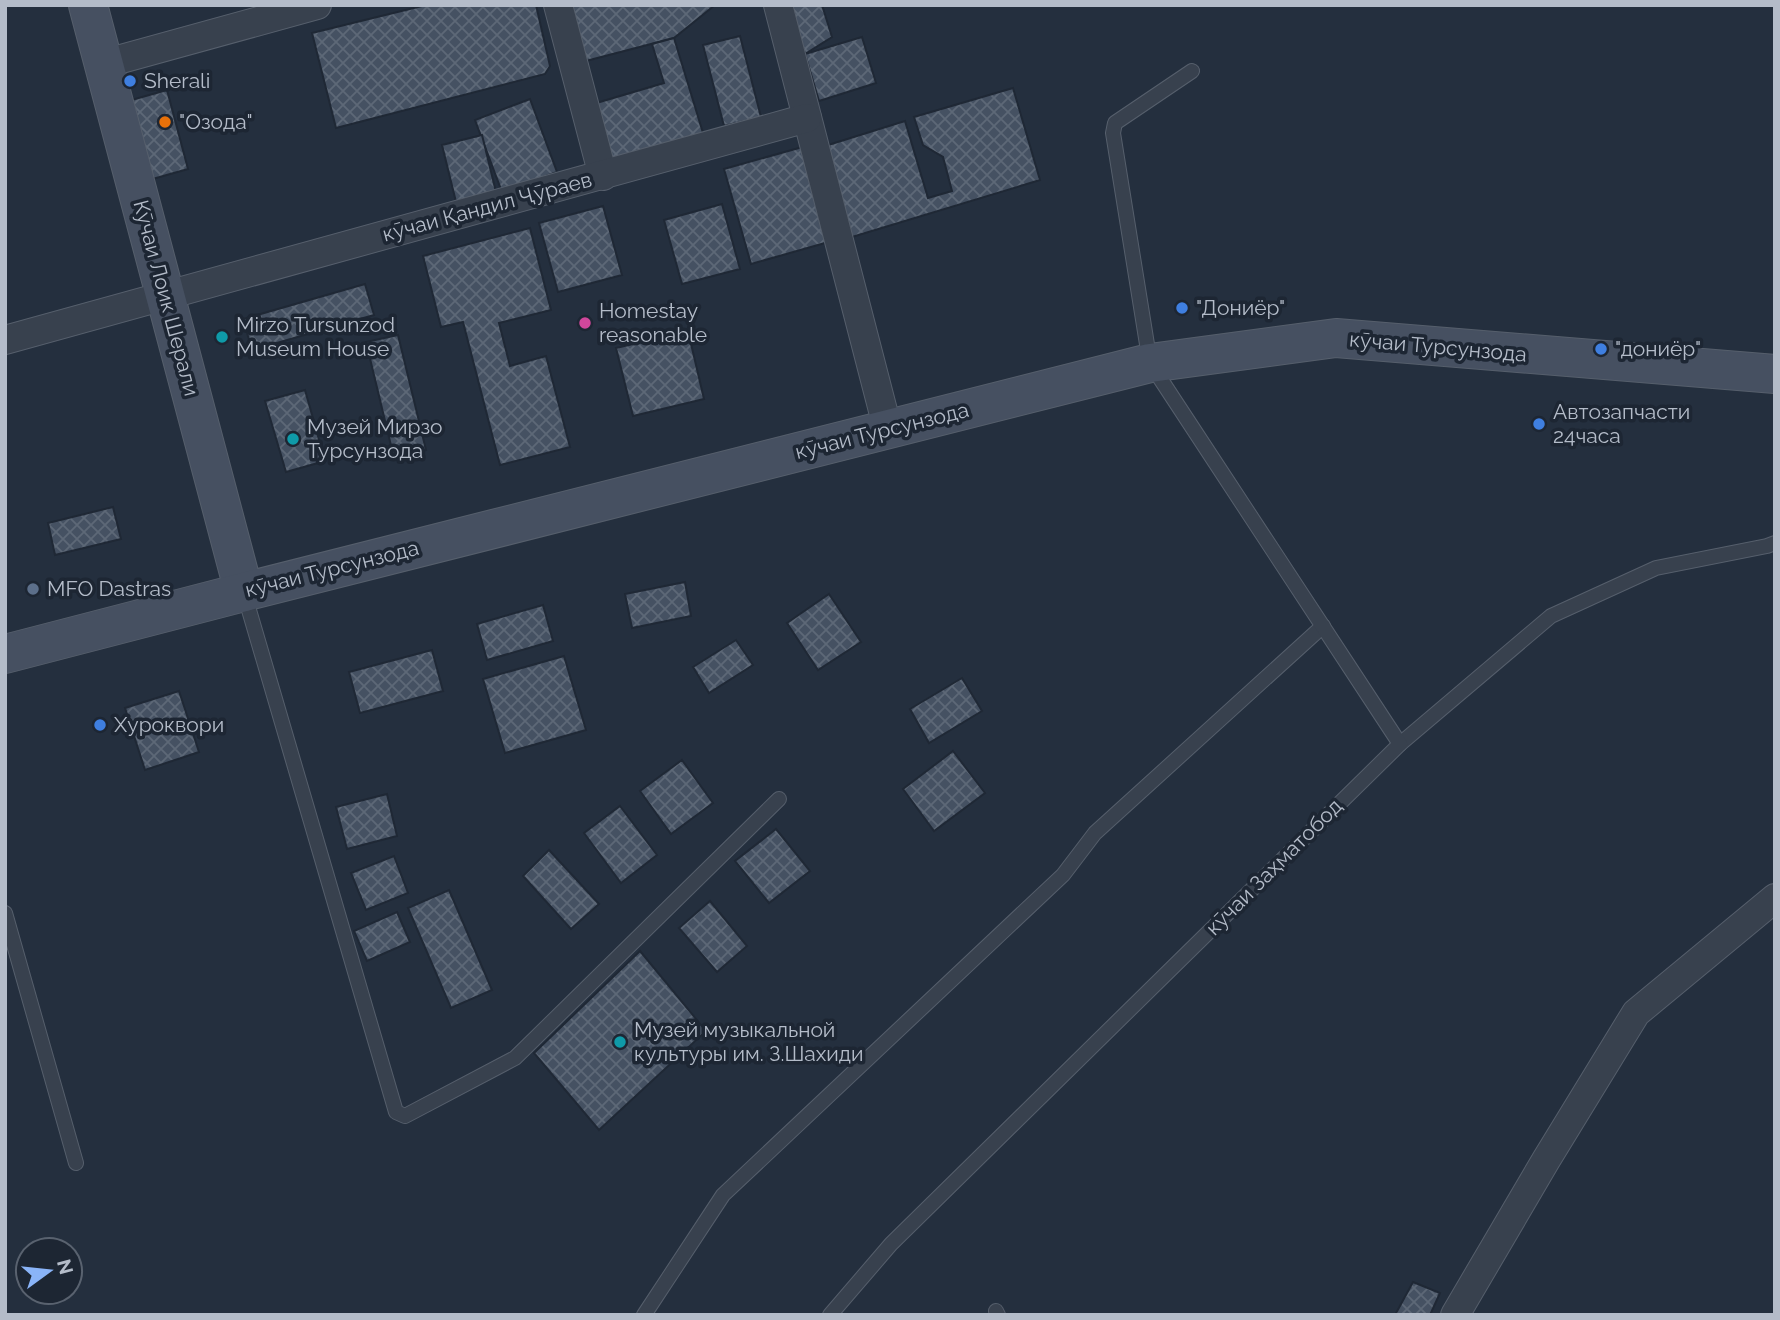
<svg xmlns="http://www.w3.org/2000/svg" width="1780" height="1320" font-family="Raleway,sans-serif">
<style>
.building{fill:url(#building-cross-hatch);stroke:#1f2835;stroke-width:2}
.lines{fill:none;stroke-linecap:round;stroke-linejoin:round}
.service-casing{stroke:#565f6c;stroke-width:16}
.minor-casing{stroke:#565f6c;stroke-width:30}
.secondary-casing{stroke:#565f6c;stroke-width:40}
.service{stroke:#38414e;stroke-width:14}
.minor{stroke:#38414e;stroke-width:28}
.secondary{stroke:#465061;stroke-width:38}
.shop-dot{fill:#3f7fe0;stroke:#1d2633;stroke-width:2.5}
.food-dot{fill:#e8710a;stroke:#1d2633;stroke-width:2.5}
.hotel-dot{fill:#d1479c;stroke:#1d2633;stroke-width:2.5}
.culture-dot{fill:#0f9aa8;stroke:#1d2633;stroke-width:2.5}
.service-dot{fill:#5c6f8a;stroke:#1d2633;stroke-width:2.5}
.labels{text-anchor:middle;stroke-width:7;stroke-linejoin:round;paint-order:stroke}
.poi-label{font-size:21px;fill:#b4bcc9;stroke:#1d2633;text-anchor:start}
.street-label{font-size:21px;fill:#b4bcc9;stroke:#1d2633}
</style>
<defs>
<pattern id="building-cross-hatch" width="8" height="8" patternUnits="userSpaceOnUse" patternTransform="scale(1.75)"><rect width="8" height="8" fill="#455162"/><path d="M0 0l8 8M0 8l8-8" fill="none" stroke="#5d6877"/></pattern>
</defs>
<rect width="100%" height="100%" fill="#242f3e"/>
<!-- building -->
<g class="building">
<path d="M426,5H536L550,66L545,74L336,128L312,33Z"/>
<path d="M567,5H715L674,38L582,62Z"/>
<path d="M790,5H822L832,37L805,54Z"/>
<path d="M740,36L761,117L724,126L703,45Z"/>
<path d="M862,37L876,83L819,101L805,54Z"/>
<path d="M674,38L703,133L609,160L593,104L664,83L652,44Z"/>
<path d="M1013,88L1040,180L852,237L825,146L905,121L928,198L952,191L943,157L923,145L914,117Z"/>
<path d="M167,90L188,169L149,180L128,101Z"/>
<path d="M530,99L557,172L502,192L475,120Z"/>
<path d="M482,135L497,196L457,206L442,145Z"/>
<path d="M806,146L832,241L751,264L724,169Z"/>
<path d="M722,204L740,269L682,284L664,220Z"/>
<path d="M603,206L622,275L558,292L539,223Z"/>
<path d="M530,228L551,310L499,323L510,366L546,356L570,447L500,465L463,322L441,327L423,256Z"/>
<path d="M365,284L374,315L252,350L243,319Z"/>
<path d="M688,331L704,399L633,416L616,348Z"/>
<path d="M398,335L426,450L394,458L366,342Z"/>
<path d="M305,390L325,461L286,472L265,401Z"/>
<path d="M113,507L121,539L55,555L48,523Z"/>
<path d="M685,582L691,616L632,628L625,594Z"/>
<path d="M829,594L861,642L818,670L787,623Z"/>
<path d="M543,605L553,641L487,660L477,624Z"/>
<path d="M736,640L753,665L709,693L693,667Z"/>
<path d="M432,650L443,691L360,713L349,672Z"/>
<path d="M564,656L586,730L505,753L483,679Z"/>
<path d="M962,678L982,711L929,743L910,709Z"/>
<path d="M179,691L199,752L145,770L125,708Z"/>
<path d="M953,751L985,793L934,831L903,789Z"/>
<path d="M682,760L713,803L671,834L640,791Z"/>
<path d="M387,794L397,836L347,849L336,807Z"/>
<path d="M620,806L657,855L621,883L584,833Z"/>
<path d="M776,829L810,871L769,903L735,861Z"/>
<path d="M549,850L599,904L571,929L523,876Z"/>
<path d="M394,856L408,893L366,910L351,873Z"/>
<path d="M449,890L492,990L451,1008L408,908Z"/>
<path d="M710,901L747,946L717,972L679,928Z"/>
<path d="M397,912L410,942L367,961L354,931Z"/>
<path d="M640,951L706,1031L599,1130L534,1053Z"/>
<path d="M1413,1282L1440,1293L1430,1315H1395Z"/>
</g>
<g class="lines">
<defs>
<g id="service">
<path d="M244,593L396,1112L405,1116L515,1058L779,799"/>
<path d="M1400,744L1551,616L1656,568L1767,546L1775,543"/>
<path d="M5,913L76,1163"/>
<path d="M996,1311L998,1315"/>
<path d="M644,1315L723,1195L1063,875L1095,833L1323,626"/>
<path d="M830,1315L891,1244L1400,744L1150,363L1113,133L1115,123L1192,71"/>
</g>
<g id="minor">
<path d="M558,5L603,176"/>
<path d="M778,5L888,430"/>
<path d="M103,64L317,5"/>
<path d="M5,340L807,118"/>
<path d="M1455,1315L1546,1160L1636,1013L1775,898"/>
</g>
<g id="secondary">
<path d="M88,5L244,592"/>
<path d="M5,654L244,592L1150,363L1336,338L1775,374"/>
</g>
</defs>
<!-- service casing -->
<use href="#service" class="service-casing"/>
<!-- minor casing -->
<use href="#minor" class="minor-casing"/>
<!-- secondary casing -->
<use href="#secondary" class="secondary-casing"/>
<!-- service -->
<use href="#service" class="service"/>
<!-- minor -->
<use href="#minor" class="minor"/>
<!-- secondary -->
<use href="#secondary" class="secondary"/>
</g>
<!-- markers -->
<g class="shop-dot">
<circle cx="130" cy="81" r="7"/>
<circle cx="1182" cy="308" r="7"/>
<circle cx="1601" cy="349" r="7"/>
<circle cx="1539" cy="424" r="7"/>
<circle cx="100" cy="725" r="7"/>
</g>
<circle class="food-dot" cx="165" cy="122" r="7"/>
<circle class="hotel-dot" cx="585" cy="323" r="7"/>
<g class="culture-dot">
<circle cx="222" cy="337" r="7"/>
<circle cx="293" cy="439" r="7"/>
<circle cx="620" cy="1042" r="7"/>
</g>
<circle class="service-dot" cx="33" cy="589" r="7"/>
<g class="labels">
<!-- poi labels -->
<g class="poi-label">
<text x="144" y="88">Sherali</text>
<text x="179" y="129">"Озода"</text>
<text x="1196" y="315">"Дониёр"</text>
<text x="599" y="318">Homestay<tspan x="599" dy="24">reasonable</tspan></text>
<text x="236" y="332">Mirzo Tursunzod<tspan x="236" dy="24">Museum House</tspan></text>
<text x="1615" y="356">"дониёр"</text>
<text x="1553" y="419">Автозапчасти<tspan x="1553" dy="24">24часа</tspan></text>
<text x="307" y="434">Музей Мирзо<tspan x="307" dy="24">Турсунзода</tspan></text>
<text x="47" y="596">MFO Dastras</text>
<text x="114" y="732">Хуроквори</text>
<text x="634" y="1037">Музей музыкальной<tspan x="634" dy="24">культуры им. З.Шахиди</tspan></text>
</g>
<!-- street labels -->
<g class="street-label">
<text transform="translate(487 207) rotate(-15)" y="7">кӯчаи Қандил Ҷӯраев</text>
<text transform="translate(166 298) rotate(75)" y="7">Кӯчаи Лоик Шерали</text>
<text transform="translate(1438 347) rotate(5)" y="7">кӯчаи Турсунзода</text>
<text transform="translate(882 431) rotate(-14)" y="7">кӯчаи Турсунзода</text>
<text transform="translate(332 569) rotate(-14)" y="7">кӯчаи Турсунзода</text>
<text transform="translate(1274 867) rotate(-45)" y="7">кӯчаи Заҳматобод</text>
</g>
</g>
<!-- border -->
<rect width="1780" height="1320" fill="none" stroke="#b4bcc9" stroke-width="14"/>
<!-- north arrow -->
<g transform="translate(49 1271) rotate(75)"><circle r="33" fill="#1d2633" stroke="#59626f" stroke-width="2"/>
<path d="M0-5L12 26L0 18L-12 26Z" fill="#8ab4f8"/>
<text y="-10" font-size="19" font-weight="bold" text-anchor="middle" fill="#b4bcc9">N</text>
</g>
</svg>
